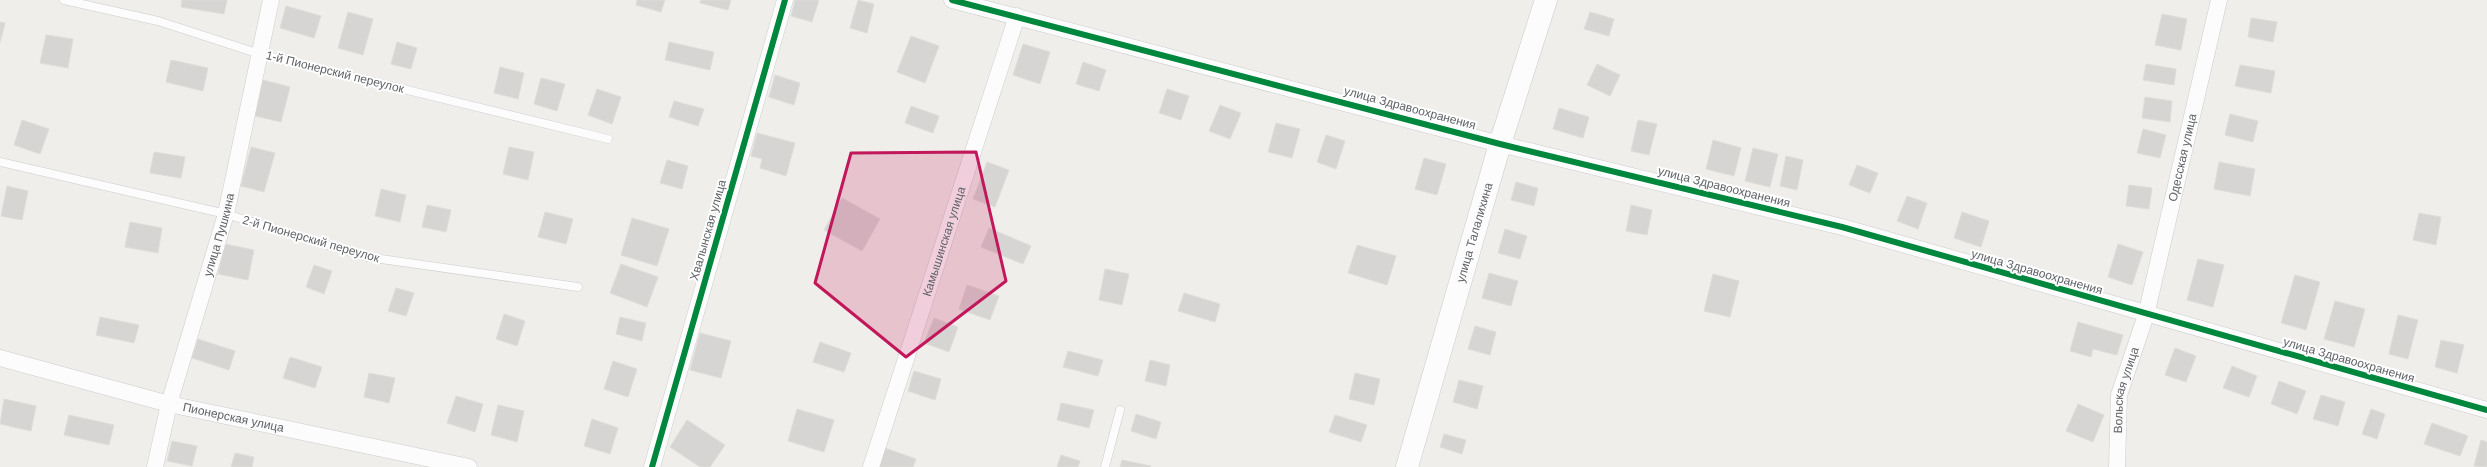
<svg xmlns="http://www.w3.org/2000/svg" width="2487" height="467" font-family="Helvetica,sans-serif">
<style>
.building{fill:#d6d5d3;stroke:#deddd9}
.lines{fill:none;stroke-linecap:round;stroke-linejoin:round}
.lane-casing{stroke:#cbcccc;stroke-width:9}
.street-casing{stroke:#cbcccc;stroke-width:17}
.secondary-casing{stroke:#cacacb;stroke-width:23}
.lane{stroke:#fdfcfc;stroke-width:8}
.street{stroke:#fdfcfc;stroke-width:16}
.secondary{stroke:#fdfcfc;stroke-width:22}
.cycleway-casing{stroke:#fff;stroke-width:8}
.cycleway{stroke:#00873e;stroke-width:6}
.marked{fill:#c2185b;fill-opacity:0.2;stroke:#c2185b;stroke-width:3;stroke-linejoin:round}
.labels{text-anchor:middle;stroke-width:4;stroke-linejoin:round;paint-order:stroke}
.street-label{font-size:12px;fill:#5f6368;stroke:#fff}
</style>
<rect width="100%" height="100%" fill="#efeeea"/>
<!-- building -->
<g class="building">
<path d="M182,0H227L224,14L181,7Z"/>
<path d="M637,0H665L661,12L636,5Z"/>
<path d="M701,0H731L728,10L700,3Z"/>
<path d="M795,0H819L812,22L791,16Z"/>
<path d="M858,0L874,4L867,33L850,28Z"/>
<path d="M286,6L321,16L314,38L280,28Z"/>
<path d="M348,12L373,19L363,55L338,48Z"/>
<path d="M1590,12L1614,19L1609,36L1584,29Z"/>
<path d="M2162,14L2187,19L2181,50L2155,45Z"/>
<path d="M2251,18L2277,22L2273,42L2248,37Z"/>
<path d="M0,22L5,23L0,43Z"/>
<path d="M46,35L73,39L68,68L40,63Z"/>
<path d="M911,36L939,46L925,83L897,72Z"/>
<path d="M397,42L417,48L411,69L391,64Z"/>
<path d="M669,42L714,52L710,70L665,60Z"/>
<path d="M1023,44L1050,52L1040,84L1013,75Z"/>
<path d="M171,60L208,68L203,91L166,82Z"/>
<path d="M1083,62L1106,70L1099,91L1076,84Z"/>
<path d="M1597,64L1620,75L1610,96L1587,85Z"/>
<path d="M2146,64L2176,69L2174,85L2143,80Z"/>
<path d="M2240,65L2275,71L2271,93L2235,86Z"/>
<path d="M500,67L524,73L518,99L494,93Z"/>
<path d="M775,75L800,83L794,105L769,97Z"/>
<path d="M541,78L565,84L557,111L534,104Z"/>
<path d="M263,80L290,87L281,122L255,116Z"/>
<path d="M597,89L621,97L612,124L588,115Z"/>
<path d="M1167,89L1189,96L1181,120L1159,113Z"/>
<path d="M2145,97L2172,101L2170,122L2142,118Z"/>
<path d="M674,101L704,109L698,126L669,117Z"/>
<path d="M1220,105L1241,113L1230,139L1209,131Z"/>
<path d="M911,106L939,116L933,133L905,123Z"/>
<path d="M1559,108L1589,117L1583,138L1553,129Z"/>
<path d="M2230,114L2258,121L2253,142L2225,135Z"/>
<path d="M22,120L49,129L40,154L14,145Z"/>
<path d="M1638,120L1657,124L1649,155L1631,151Z"/>
<path d="M1276,123L1300,129L1292,158L1268,152Z"/>
<path d="M2143,129L2166,135L2160,158L2137,153Z"/>
<path d="M757,133L795,143L786,176L760,168L762,159L751,156Z"/>
<path d="M1326,135L1345,141L1336,169L1317,162Z"/>
<path d="M1713,140L1741,148L1734,176L1706,169Z"/>
<path d="M251,147L275,153L264,192L241,186Z"/>
<path d="M509,147L534,152L528,180L503,174Z"/>
<path d="M1753,148L1778,154L1770,187L1745,181Z"/>
<path d="M154,152L185,157L181,178L150,173Z"/>
<path d="M1786,156L1803,160L1797,190L1780,186Z"/>
<path d="M1424,158L1446,164L1437,195L1415,189Z"/>
<path d="M667,160L688,166L682,189L660,183Z"/>
<path d="M987,162L1009,170L995,207L973,199Z"/>
<path d="M2219,162L2255,169L2250,196L2214,189Z"/>
<path d="M1857,165L1878,173L1870,193L1849,185Z"/>
<path d="M1516,182L1538,188L1534,206L1511,200Z"/>
<path d="M2129,185L2152,188L2149,209L2126,206Z"/>
<path d="M7,186L28,191L22,220L1,216Z"/>
<path d="M381,189L406,195L400,222L375,216Z"/>
<path d="M1907,196L1927,203L1918,229L1897,221Z"/>
<path d="M842,198L880,219L862,251L824,230Z"/>
<path d="M427,205L451,210L446,232L422,227Z"/>
<path d="M1631,205L1652,210L1647,235L1626,231Z"/>
<path d="M545,212L573,219L566,244L538,237Z"/>
<path d="M1962,212L1989,221L1981,247L1954,238Z"/>
<path d="M2419,213L2441,217L2436,245L2413,240Z"/>
<path d="M632,218L669,229L657,266L621,255Z"/>
<path d="M130,222L162,228L158,253L125,247Z"/>
<path d="M989,228L1031,246L1023,264L981,247Z"/>
<path d="M1505,229L1527,236L1520,259L1498,253Z"/>
<path d="M225,244L254,250L248,280L218,274Z"/>
<path d="M2118,244L2143,252L2132,285L2108,277Z"/>
<path d="M1357,245L1396,256L1387,285L1348,273Z"/>
<path d="M2198,259L2224,265L2213,307L2187,300Z"/>
<path d="M621,264L658,277L647,307L610,293Z"/>
<path d="M314,265L332,271L324,294L306,287Z"/>
<path d="M1105,269L1129,274L1122,305L1099,300Z"/>
<path d="M1489,273L1518,281L1511,306L1482,298Z"/>
<path d="M1713,274L1739,281L1730,317L1704,311Z"/>
<path d="M2295,275L2320,282L2306,330L2281,323Z"/>
<path d="M967,285L999,296L990,320L959,309Z"/>
<path d="M396,288L414,293L406,316L388,311Z"/>
<path d="M1184,293L1220,304L1215,322L1178,311Z"/>
<path d="M2335,301L2365,309L2354,347L2324,339Z"/>
<path d="M504,314L525,321L517,346L496,339Z"/>
<path d="M2398,315L2418,320L2408,359L2389,354Z"/>
<path d="M100,317L139,325L134,343L96,335Z"/>
<path d="M620,317L646,323L642,341L616,334Z"/>
<path d="M934,318L958,327L949,352L924,343Z"/>
<path d="M2078,322L2123,335L2117,355L2093,349L2091,357L2070,351Z"/>
<path d="M1475,326L1496,332L1490,355L1468,349Z"/>
<path d="M700,333L731,341L721,378L690,370Z"/>
<path d="M198,339L235,351L229,370L192,358Z"/>
<path d="M2441,340L2464,345L2457,373L2435,367Z"/>
<path d="M820,342L851,353L844,372L813,362Z"/>
<path d="M2175,348L2196,356L2186,382L2165,375Z"/>
<path d="M1068,351L1103,360L1098,376L1063,367Z"/>
<path d="M290,357L322,367L315,388L283,378Z"/>
<path d="M1150,360L1170,365L1166,386L1145,381Z"/>
<path d="M613,361L637,369L628,397L604,389Z"/>
<path d="M2232,366L2257,376L2249,397L2223,388Z"/>
<path d="M914,371L941,379L935,400L908,391Z"/>
<path d="M369,373L395,378L389,403L364,397Z"/>
<path d="M1355,373L1380,379L1374,405L1349,399Z"/>
<path d="M1459,380L1483,386L1477,409L1453,402Z"/>
<path d="M2279,381L2306,391L2297,414L2271,404Z"/>
<path d="M2321,395L2345,402L2338,426L2313,419Z"/>
<path d="M456,396L483,404L475,432L447,423Z"/>
<path d="M4,399L36,406L31,431L0,424Z"/>
<path d="M1061,403L1094,410L1089,428L1057,420Z"/>
<path d="M2078,404L2104,415L2093,442L2066,431Z"/>
<path d="M498,405L524,411L517,442L491,435Z"/>
<path d="M797,409L834,420L824,452L788,441Z"/>
<path d="M2371,409L2385,414L2377,439L2362,434Z"/>
<path d="M1136,414L1161,422L1156,439L1131,431Z"/>
<path d="M69,415L114,425L109,445L64,435Z"/>
<path d="M1335,415L1367,425L1361,442L1329,432Z"/>
<path d="M592,419L618,428L610,454L584,446Z"/>
<path d="M687,420L725,445L710,467H700L670,447Z"/>
<path d="M2432,423L2468,436L2460,456L2424,444Z"/>
<path d="M1444,434L1466,440L1462,454L1440,447Z"/>
<path d="M2481,440L2487,442V467L2474,466Z"/>
<path d="M172,441L197,446L192,466L167,461Z"/>
<path d="M885,448L916,459L913,467H878Z"/>
<path d="M235,453L254,457L252,467H231Z"/>
<path d="M1061,455L1080,461L1078,467H1057Z"/>
<path d="M1122,460L1151,466L1150,467H1120Z"/>
</g>
<g class="lines">
<defs>
<g id="lane">
<path d="M64,0L158,21L260,54L608,139"/>
<path d="M0,162L226,214L367,257L578,287"/>
<path d="M1105,467L1120,410"/>
</g>
<g id="street">
<path d="M952,0L1500,144L1842,227L2487,410"/>
<path id="s1" d="M0,358L169,404L469,467"/>
<path id="s2" d="M155,467L169,404L226,214L271,0"/>
<path d="M652,467L785,0"/>
<path id="s3" d="M871,467L1017,16"/>
<path id="s4" d="M2117,467L2119,395L2146,315L2219,0"/>
</g>
<g id="secondary">
<path id="s5" d="M1407,467L1500,144L1546,0"/>
</g>
</defs>
<!-- lane casing -->
<use href="#lane" class="lane-casing"/>
<!-- street casing -->
<use href="#street" class="street-casing"/>
<!-- secondary casing -->
<use href="#secondary" class="secondary-casing"/>
<!-- lane -->
<use href="#lane" class="lane"/>
<!-- street -->
<use href="#street" class="street"/>
<!-- secondary -->
<use href="#secondary" class="secondary"/>
<defs>
<g id="cycleway">
<path d="M952,0L1500,144L1842,227L2487,410"/>
<path d="M652,467L785,0"/>
</g>
</defs>
<!-- cycleway casing -->
<use href="#cycleway" class="cycleway-casing"/>
<!-- cycleway -->
<use href="#cycleway" class="cycleway"/>
</g>
<!-- marked area -->
<path class="marked" d="M976,152L1006,281L906,357L815,283L851,153Z"/>
<g class="labels">
<!-- street labels -->
<g class="street-label">
<text transform="translate(335 72) rotate(14)" y="4">1-й Пионерский переулок</text>
<text transform="translate(1410 108) rotate(15)" y="4">улица Здравоохранения</text>
<text dy="4" stroke="none"><textPath href="#s4" startOffset="318">Одесская улица</textPath></text>
<text transform="translate(1724 187) rotate(14)" y="4">улица Здравоохранения</text>
<text transform="translate(708 230) rotate(-74)" y="4">Хвалынская улица</text>
<text dy="4" stroke="none"><textPath href="#s5" startOffset="244">улица Талалихина</textPath></text>
<text dy="4" stroke="none"><textPath href="#s2" startOffset="241">улица Пушкина</textPath></text>
<text transform="translate(311 239) rotate(16)" y="4">2-й Пионерский переулок</text>
<text dy="4" stroke="none"><textPath href="#s3" startOffset="237">Камышинская улица</textPath></text>
<text transform="translate(2037 272) rotate(16)" y="4">улица Здравоохранения</text>
<text transform="translate(2349 360) rotate(16)" y="4">улица Здравоохранения</text>
<text dy="4" stroke="none"><textPath href="#s4" startOffset="78">Вольская улица</textPath></text>
<text dy="4" stroke="none"><textPath href="#s1" startOffset="241">Пионерская улица</textPath></text>
</g>
</g>
</svg>
